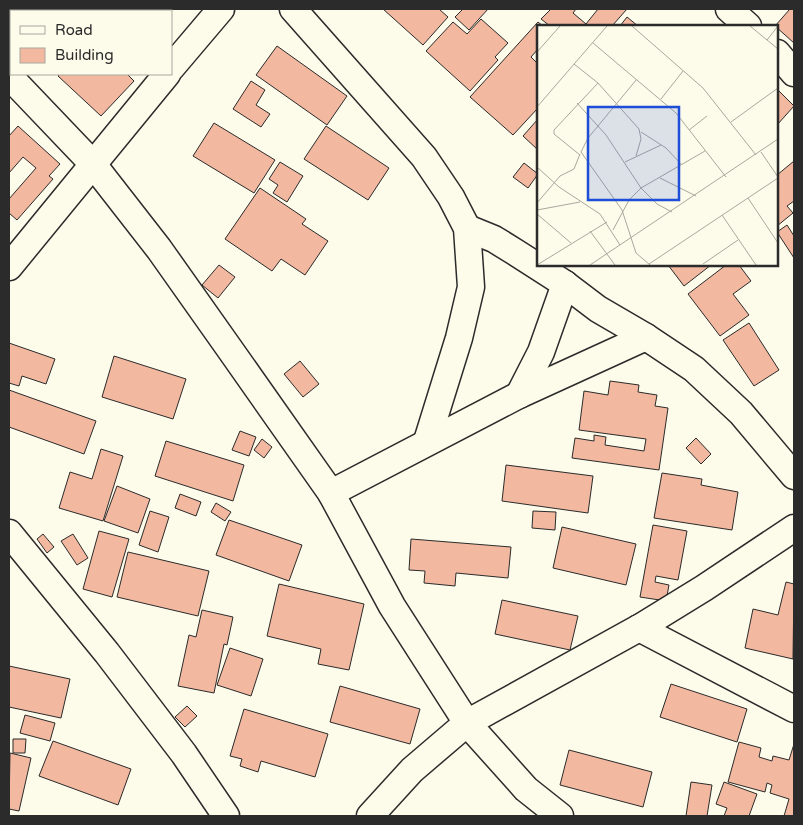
<svg xmlns="http://www.w3.org/2000/svg" width="803" height="825" font-family="'Varela Round',sans-serif">
<style>
.building{fill:#f2b8a0;stroke:#2b2b2b}
.lines{fill:none;stroke-linecap:round;stroke-linejoin:round}
.street-casing{stroke:#2b2b2b;stroke-width:29}
.street{stroke:#fdfbea;stroke-width:26}
.inset-road{fill:none;stroke:#a9a89e;stroke-width:1}
.view{fill:#1d4ed8;fill-opacity:0.15;stroke:#1d4ed8;stroke-width:2.5}
.inset-edge{fill:none;stroke:#2b2b2b;stroke-width:2.5}
</style>
<rect width="100%" height="100%" fill="#fdfbea"/>
<!-- building -->
<g class="building">
<path d="M383,9H439L448,17L423,45Z"/>
<path d="M463,9H488L469,30L455,17Z"/>
<path d="M551,9H576L573,13L586,24L598,9H627L612,26H550L541,19Z"/>
<path d="M790,9H794V43L775,26Z"/>
<path d="M627,17L638,26H620Z"/>
<path d="M481,19L508,43L495,57L498,60L470,91L426,51L453,22L467,34Z"/>
<path d="M538,22L543,26H538V49L531,57L538,64V108L513,135L470,97Z"/>
<path d="M277,46L347,96L327,125L256,75Z"/>
<path d="M60,74H127L134,81L101,116L58,76Z"/>
<path d="M251,81L265,90L256,105L270,114L261,127L233,109Z"/>
<path d="M777,89L794,106L777,125Z"/>
<path d="M538,119V150L523,136Z"/>
<path d="M214,123L275,160L254,193L193,156Z"/>
<path d="M18,126L60,164L49,176L53,179L17,220L9,213V199L36,168L23,157L9,173V136Z"/>
<path d="M326,126L389,168L368,200L304,159Z"/>
<path d="M794,161V201L787,206L793,213L777,226V175Z"/>
<path d="M280,162L303,176L287,202L273,193L278,185L269,179Z"/>
<path d="M524,163L538,174L528,188L513,177Z"/>
<path d="M260,188L306,219L302,224L328,241L305,275L281,259L272,271L225,239Z"/>
<path d="M787,225L794,236V258L777,232Z"/>
<path d="M219,265L235,277L218,298L202,285Z"/>
<path d="M668,265H711L684,286Z"/>
<path d="M726,265H739L751,281L733,294L749,315L720,336L688,294Z"/>
<path d="M749,323L779,370L754,386L723,340Z"/>
<path d="M9,343L55,359L46,384L22,376L19,386L9,383Z"/>
<path d="M114,356L186,379L173,419L102,397Z"/>
<path d="M300,361L319,384L303,397L284,374Z"/>
<path d="M610,381L639,385L638,392L657,395L655,406L668,408L659,470L572,458L575,438L594,441V435L606,437L605,445L644,451L646,439L579,430L584,391L608,395Z"/>
<path d="M9,390L96,421L84,454L9,427Z"/>
<path d="M240,431L256,437L249,456L232,450Z"/>
<path d="M696,438L711,454L701,464L686,448Z"/>
<path d="M262,439L272,447L264,458L254,450Z"/>
<path d="M166,441L244,465L233,501L155,476Z"/>
<path d="M101,449L123,456L103,521L59,508L70,472L92,479Z"/>
<path d="M506,465L593,476L588,513L502,501Z"/>
<path d="M662,473L702,479L701,485L738,492L732,530L654,518Z"/>
<path d="M117,486L150,499L138,533L104,521Z"/>
<path d="M180,494L201,502L196,516L175,508Z"/>
<path d="M216,503L231,512L225,521L211,512Z"/>
<path d="M150,511L169,517L158,552L139,545Z"/>
<path d="M533,511L556,512L555,530L532,528Z"/>
<path d="M229,520L302,545L289,581L216,555Z"/>
<path d="M653,525L687,531L678,580L656,576L655,582L669,585L666,601L640,597Z"/>
<path d="M562,527L636,544L626,585L553,568Z"/>
<path d="M99,531L129,539L112,597L83,589Z"/>
<path d="M43,534L54,547L47,553L37,539Z"/>
<path d="M73,534L88,558L77,565L61,541Z"/>
<path d="M411,539L511,547L508,578L456,573L455,586L424,583L425,571L409,570Z"/>
<path d="M128,552L209,571L198,616L117,597Z"/>
<path d="M786,582L794,584L793,659L745,648L753,609L778,615Z"/>
<path d="M279,584L364,604L349,670L318,664L321,649L267,636Z"/>
<path d="M502,600L578,616L570,650L495,634Z"/>
<path d="M202,610L233,617L227,645L224,644L214,693L178,686L189,635L196,637Z"/>
<path d="M230,648L263,659L251,696L217,685Z"/>
<path d="M9,666L70,679L61,718L9,707Z"/>
<path d="M671,684L747,709L737,742L660,717Z"/>
<path d="M340,686L420,709L410,744L330,722Z"/>
<path d="M187,706L197,716L185,727L175,717Z"/>
<path d="M244,709L328,734L315,777L261,761L258,772L240,766L242,759L230,756Z"/>
<path d="M25,715L55,723L50,741L20,733Z"/>
<path d="M13,739H26L25,753H13Z"/>
<path d="M53,741L131,769L118,805L39,776Z"/>
<path d="M739,742L761,748L759,757L772,761L773,756L789,760L794,744V816H784L789,799L770,793L772,785L767,783L765,792L728,782Z"/>
<path d="M569,750L652,772L643,807L560,785Z"/>
<path d="M10,753L31,758L19,811L9,809Z"/>
<path d="M691,782L712,785L707,816H686Z"/>
<path d="M724,782L757,794L749,816H724L727,808L716,804Z"/>
</g>
<g class="lines">
<defs>
<g id="street">
<path d="M293,9L424,157L451,197L467,228L471,287L459,338L427,441"/>
<path d="M729,9L748,26"/>
<path d="M777,53L794,73"/>
<path d="M171,68L221,9"/>
<path d="M9,76L92,163L159,249L229,348L331,493L392,606L467,723L526,789L560,816"/>
<path d="M467,228L494,239L515,252L565,284L598,309L646,337L694,369L741,413L794,476"/>
<path d="M9,267L167,74"/>
<path d="M519,395L541,352L565,284"/>
<path d="M331,493L519,395L646,337"/>
<path d="M9,533L107,653L184,754L226,816"/>
<path d="M639,628L794,709"/>
<path d="M370,816L412,770L467,723L639,628L704,588L794,528"/>
</g>
</defs>
<!-- street casing -->
<use href="#street" class="street-casing"/>
<!-- street -->
<use href="#street" class="street"/>
</g>
<!-- overview -->
<g transform="translate(537 25)">
<rect width="241" height="241" fill="#fdfbea"/>
<path class="inset-road" d="M95,1L166,63L219,130M213,1L241,24M230,15L241,1M56,18L139,88L189,152M0,27L23,1M37,39L61,58L102,104L104,114L99,131M100,54L51,113L44,127L85,185L99,228L113,240M124,74L146,46M40,78L69,110L104,163L120,179L135,187M0,82L70,1M194,97L241,63M152,105L170,91M104,107L129,123L144,139M224,127L241,152M43,130L17,109V105L61,58M88,137L124,120M0,142L22,162L63,189L83,220M123,153L159,171M211,173L241,218M0,178L23,151L37,144L43,129M0,185L43,177M0,189L34,218M185,190L219,240M76,205L92,175L104,163L168,126M53,206L78,240M112,239L241,153M166,239L201,215M0,240L70,197M53,240L241,114"/>
<path class="view" d="M51,82H142V175H51Z"/>
<rect width="241" height="241" class="inset-edge"/>
</g>
<!-- border -->
<rect width="803" height="825" fill="none" stroke="#2b2b2b" stroke-width="20"/>
<!-- legend -->
<rect x="10" y="10" width="162" height="65" fill="#fdfbea" stroke="#a9a89e"/>
<rect x="20" y="26" width="25" height="8" fill="#fdfbea" stroke="#a9a89e"/>
<text x="55" y="35" font-size="15" fill="#2b2b2b">Road</text>
<rect x="20" y="48" width="25" height="15" fill="#f2b8a0" stroke="#a9a89e"/>
<text x="55" y="60" font-size="15" fill="#2b2b2b">Building</text>
</svg>
